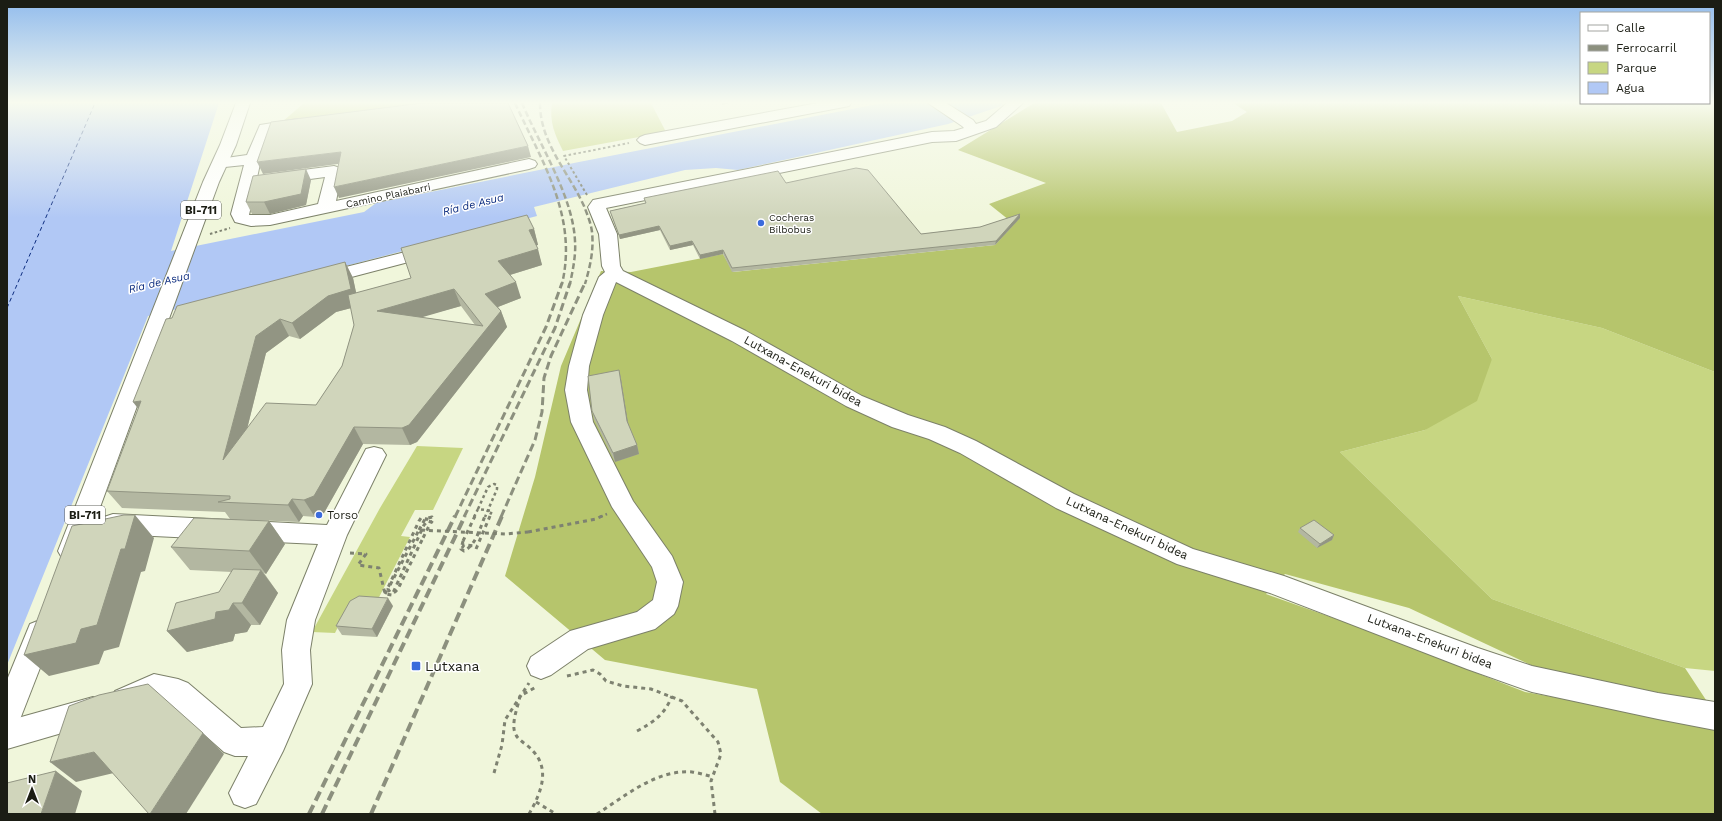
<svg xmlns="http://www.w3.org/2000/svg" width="1722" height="821" font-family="'Work Sans',sans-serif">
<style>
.green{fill:#c7d682}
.forest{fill:#b6c56c}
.water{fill:#b1c8f5}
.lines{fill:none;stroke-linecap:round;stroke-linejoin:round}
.ferry{stroke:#0c2c7f;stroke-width:1;stroke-dasharray:4 3;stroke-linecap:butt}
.minor-casing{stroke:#7c8169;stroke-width:2}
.major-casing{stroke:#7c8169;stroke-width:2}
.path-far2{stroke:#7e8271;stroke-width:2;stroke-dasharray:2.5 2.5;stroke-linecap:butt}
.path-far1{stroke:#7e8271;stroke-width:2.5;stroke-dasharray:3 3;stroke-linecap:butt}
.path{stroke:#7e8271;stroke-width:3;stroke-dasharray:4 4;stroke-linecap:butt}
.minor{fill:#fff;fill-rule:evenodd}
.major{fill:#fff;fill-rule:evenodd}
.rail-far2{stroke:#8c907e;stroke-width:2.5;stroke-dasharray:6 3;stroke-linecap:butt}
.rail-far1{stroke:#8c907e;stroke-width:3;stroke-dasharray:8 4;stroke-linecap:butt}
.rail{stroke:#8c907e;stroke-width:4;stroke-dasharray:10 5;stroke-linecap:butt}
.path-bridge-far1{stroke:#7e8271;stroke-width:2.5;stroke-dasharray:3 3;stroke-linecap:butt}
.path-bridge{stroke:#7e8271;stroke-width:3;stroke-dasharray:4 4;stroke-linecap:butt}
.wall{fill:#b3b7a1;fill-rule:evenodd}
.shaded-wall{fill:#929583}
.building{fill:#d0d5bb;stroke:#929583;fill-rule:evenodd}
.poi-dot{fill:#3b6bdc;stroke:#fff;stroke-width:1.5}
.labels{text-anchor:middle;stroke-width:3;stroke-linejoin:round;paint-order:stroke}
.far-street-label{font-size:10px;fill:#1b1d14;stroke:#fff}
.far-poi-label{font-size:10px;fill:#1b1d14;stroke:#fff;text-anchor:start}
.far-water-label{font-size:11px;font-style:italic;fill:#0c2c7f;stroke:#fff}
.shield{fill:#fff;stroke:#5f615a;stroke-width:1}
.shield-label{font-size:11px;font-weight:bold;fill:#1b1d14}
.street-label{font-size:12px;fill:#1b1d14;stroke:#fff}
.poi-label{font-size:12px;fill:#1b1d14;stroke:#fff;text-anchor:start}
.near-poi-label{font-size:14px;fill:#1b1d14;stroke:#fff;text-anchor:start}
</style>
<rect width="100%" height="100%" fill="#f0f6db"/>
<!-- green -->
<g class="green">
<path d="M304,103H479L282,122Z"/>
<path d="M552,103H651L666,132L563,151C555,135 549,122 552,103Z"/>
<path d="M1458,296L1602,328L1715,372V671L1685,668L1492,599L1340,452L1425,430L1492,359Z"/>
<path d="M417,446L463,448L433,510H415L401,536L410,537L375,605H349L335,633L312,632L380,508Z"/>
</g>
<!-- forest -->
<path class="forest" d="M1034,103H1161L1177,132L1232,121L1247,112L1233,103H1715V372L1602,328L1458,296L1492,359L1477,401L1425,430L1340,452L1492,599L1685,668L1708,703L1535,667L1409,608L1285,574L1266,594L1370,631L1525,692L1715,726V814H822L780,782L757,689L605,660L505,576L535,477L561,366L601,271L631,272L723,254L733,272L995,245L1014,224L989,204L1046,183L958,150Z"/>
<!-- water -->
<path class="water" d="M7,103H219L171,251L364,212L376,203L579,162L883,103H1004L1001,106L948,124L738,170L716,168L685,170L534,207L537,216L223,298L148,316L7,665Z"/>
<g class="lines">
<!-- ferry -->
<path class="ferry" d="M7,308L95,103"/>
<defs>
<g id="minor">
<path d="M818,103H851L849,106L844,107L645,145L640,143L637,140L640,137L645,135Z"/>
<path d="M928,103H946L973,120L976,124L986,121L1007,103H1023L996,127L956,141L932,142L606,208L617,234L620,266L623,271L746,331L862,396L908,415L945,427L976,441L1074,494L1193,549L1284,576L1478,648L1532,666L1658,693L1715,702V730L1658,719L1532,692L1467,669L1270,593L1177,564L1056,508L960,453L929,439L892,427L846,406L732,341L616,282L603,315L589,366L587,390L593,422L633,501L672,556L683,582L678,606L674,614L655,629L588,649L551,675L541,679L531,675L527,666L531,657L570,631L637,612L653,600L657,582L652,567L612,507L571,422L565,390L569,366L583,315L599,277L605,272L602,266L599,234L588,207L593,200L932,132L954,131L964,128L962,126Z"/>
<path d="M298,119L303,121L306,124L303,127L271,132L261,159L249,215H270L318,204L325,177L280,183L274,181L272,178L274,175L280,173L334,166L340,168L342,171L336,201L529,159L535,161L537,164L535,167L529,169L270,225L251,226L235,222L231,214L244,165L225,167L219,165L217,162L219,159L247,155L260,125Z"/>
<path d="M433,245L439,246L442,250L439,254L321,285L314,283L312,279L314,275Z"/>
<path d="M374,447L382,449L386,455L347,535L315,620L310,650L312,684L283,751L256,804L245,808L234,804L229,793L248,756H235L224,752L170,704L155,700L125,713L115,709L110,700L115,691L154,674L178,679L188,683L241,728L263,727L284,684L282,650L287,620L318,544L113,534L104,531L101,524L104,517L113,514L327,525L366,449Z"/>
<path d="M93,697L103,701L108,711L103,721L7,749V721Z"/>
</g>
<g id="major">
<path d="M236,103H250L236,145L219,182L84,551L80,558L71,561L62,558L58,551L203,182L220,145Z"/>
<path d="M40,620L50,624L54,632L17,727L7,731V680L30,624Z"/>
</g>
</defs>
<!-- minor casing -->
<use href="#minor" class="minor-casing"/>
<!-- major casing -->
<use href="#major" class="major-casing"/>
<!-- path-far2 -->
<g class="path-far2">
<path d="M587,195L564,156L629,143"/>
<path d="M210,234L230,228"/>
</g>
<!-- path-far1 -->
<g class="path-far1">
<path d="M474,517L478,509L492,511L489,517"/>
<path d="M600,517L607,514"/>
</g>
<!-- path -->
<g class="path">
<path d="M528,532L596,519L602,516"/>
<path d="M463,541L475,516"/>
<path d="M462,548L464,545L477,546"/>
<path d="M476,549L490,516"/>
<path d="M350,553L366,554L358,565L379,568L385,594L392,595L424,525L428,521L431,522L422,540"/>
<path d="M385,594L419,521L421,518L427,519L425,522"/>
<path d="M567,676L593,670L600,674L606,681L623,686L651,689L682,701L718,742L721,754L711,781L715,814"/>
<path d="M637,731C654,722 665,714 672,696"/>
<path d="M494,773L502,745L505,720L529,683"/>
<path d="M536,802L556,814"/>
<path d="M529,814C541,793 551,769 532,750C528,745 519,741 516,735C510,725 518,707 520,696L536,687"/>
<path d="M597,814C625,796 657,769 692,772C699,773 706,775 713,777"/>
</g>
<!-- minor -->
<use href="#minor" class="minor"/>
<!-- major -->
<use href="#major" class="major"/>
<!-- rail-far2 -->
<g class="rail-far2">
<path d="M515,103C542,162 578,216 562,284"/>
<path d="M522,103C539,144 573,196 575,241C576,255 573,269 570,284"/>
<path d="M540,103C540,143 568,171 584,206C587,214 591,223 592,232C594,250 590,267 585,284"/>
</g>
<!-- rail-far1 -->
<g class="rail-far1">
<path d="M455,517L546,327L562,283"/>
<path d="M464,517L555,328L570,283"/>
<path d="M501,517L535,440L542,412L544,378L551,356L585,283"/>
</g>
<!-- rail -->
<g class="rail">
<path d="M309,814L455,516"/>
<path d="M322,814L465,516"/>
<path d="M371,814L502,516"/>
</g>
<!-- path-bridge-far1 -->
<path class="path-bridge-far1" d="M478,509L488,487L494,484L497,485V489L485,517"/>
<!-- path-bridge -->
<g class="path-bridge">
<path d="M419,530L425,519L432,517L433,520L431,523"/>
<path d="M422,540L398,589L395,592H390L388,589L419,530L505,534L528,532"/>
<path d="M463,541L461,549L464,551C476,545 480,528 485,516"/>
</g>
</g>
<!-- wall -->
<g class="wall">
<path d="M311,180L306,205L270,214H252L246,202Z"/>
<path d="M786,183L921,234L980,227L1020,214V218L995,245L732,272L723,254L700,259L693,245L670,250L660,230L620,239L610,211L645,203L644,198Z"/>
<path d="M534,229L538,245H536L542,265L510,275L521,298L498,307L501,311L507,327L417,442L410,445L363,444L324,513L315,517L303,516L299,522L230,519L225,512L122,508L107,491L172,318L345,262L353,278L356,293L411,278ZM461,306L475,325L420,317ZM351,308L354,325L342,366L316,405L247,429L266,353L289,336L300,339L336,312Z"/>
<path d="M619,370L621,379L628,424L637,445L639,454L615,462L594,419L592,411Z"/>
<path d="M269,521L285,544L266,574L264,573L278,593L260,625H251L247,632L235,634L233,641L187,652L167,631L219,592L232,572L190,570L171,547Z"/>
<path d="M1300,528L1334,535L1332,540L1317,548L1298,532Z"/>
<path d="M393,606L377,637L342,635L336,626Z"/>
</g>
<!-- shaded-wall -->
<g class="shaded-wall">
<path d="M722,103H731L722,105Z"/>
<path d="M528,146L531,157L339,198L334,187Z"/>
<path d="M341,152L345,163L263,174L257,162Z"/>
<path d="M306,169L311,180L306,205L270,214L264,202Z"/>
<path d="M1020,214V218L995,245L996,241Z"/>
<path d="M659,226L660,230L620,239L619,235Z"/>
<path d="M534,229L538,245L534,246L529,230Z"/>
<path d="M692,241L693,245L670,250V246Z"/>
<path d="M538,249L542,265L503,277L498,261Z"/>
<path d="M723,250V254L700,259V255Z"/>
<path d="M345,262L353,278L359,306L336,312L300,339L292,323Z"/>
<path d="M516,282L521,298L490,310L485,294Z"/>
<path d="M454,289L461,306L385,328L377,311Z"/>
<path d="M501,311L507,327L417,442L410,445L402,428Z"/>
<path d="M280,319L289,336L266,353L235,477L223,460L256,336Z"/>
<path d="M619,370L621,379L629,429L627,421Z"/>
<path d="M141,401L146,419L133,402Z"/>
<path d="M354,427L363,444L324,513L315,517L304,500Z"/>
<path d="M637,445L639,454L615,462L613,453Z"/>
<path d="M292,499L303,516L299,522L288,505Z"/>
<path d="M135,515L154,538L145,571L141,572L119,647L104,651L99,664L49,676L24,655L81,629Z"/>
<path d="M269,521L285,544L266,574L249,551Z"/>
<path d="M1334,535L1332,540L1317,548L1320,544Z"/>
<path d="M261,570L278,593L260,625L242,603Z"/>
<path d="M388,598L393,606L377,637L372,629Z"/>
<path d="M233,603L251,625L247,632L235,634L233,641L187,652L167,631L216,612Z"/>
<path d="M203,733L224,754L186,814H150Z"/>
<path d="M94,752L118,772L76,782L50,762Z"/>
<path d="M56,771L82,791L75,814H41Z"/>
</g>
<!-- building -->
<g class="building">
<path d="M423,103H508L528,146L334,187L341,152L257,162L271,122Z"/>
<path d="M856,168L868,170L921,234L980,227L1020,214L996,241L732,268L723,250L700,255L692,241L670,246L659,226L619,235L610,211L646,203L644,198L778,171L786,183Z"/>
<path d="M306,169L301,194L264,202H246L253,176Z"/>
<path d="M527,215L534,229L529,230L538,249L498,261L516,282L485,294L501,311L409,425L402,428L354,427L314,496L304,500L292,499L288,505L218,502L230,499V496L107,491L141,401L133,402L166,319L172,318L177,306L345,262L351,289L328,296L292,323L280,319L256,336L223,460L266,403L316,405L342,366L354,325L348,295L411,278L401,248ZM454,289L483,326L377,311Z"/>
<path d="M619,370L627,421L637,445L613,453L592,411L588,376Z"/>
<path d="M124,515H135L125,549H121L97,625L81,629L76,643L24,655L72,526Z"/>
<path d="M194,518L269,521L249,551L171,547Z"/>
<path d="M1314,520L1334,535L1320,544L1300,528Z"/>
<path d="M233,569L261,570L242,603H233L229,610L216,612L215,619L167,631L176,603L219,592Z"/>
<path d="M359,596L388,598L372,629L336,626L350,601Z"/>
<path d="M148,684L203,733L150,814H149L94,752L50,762L69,706L99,695Z"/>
<path d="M56,771L41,814H7V783Z"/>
</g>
<!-- sky -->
<linearGradient id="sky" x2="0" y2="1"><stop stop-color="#92bced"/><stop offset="0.47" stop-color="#f8fbef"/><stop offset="1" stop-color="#f8fbef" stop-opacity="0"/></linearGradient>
<rect width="1722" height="218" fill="url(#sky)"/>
<!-- markers -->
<g class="poi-dot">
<circle cx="761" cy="223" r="4"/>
<circle cx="319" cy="515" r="4"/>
<rect x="411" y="661" width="10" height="10" rx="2"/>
</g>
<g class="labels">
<!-- far-street labels -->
<g class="far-street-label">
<text transform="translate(388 195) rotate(-12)" y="4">Camino Plaiabarri</text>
</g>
<!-- far-poi labels -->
<g class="far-poi-label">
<text x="769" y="221">Cocheras<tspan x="769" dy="12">Bilbobus</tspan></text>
</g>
<!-- far-water labels -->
<g class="far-water-label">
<text transform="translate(473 204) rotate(-14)" y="4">Ría de Asua</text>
<text transform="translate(159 282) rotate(-13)" y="4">Ría de Asua</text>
</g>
<!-- shield labels -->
<g class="shield">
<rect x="181" y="201" width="40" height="18" rx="3"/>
<rect x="65" y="506" width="40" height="18" rx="3"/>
</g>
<g class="shield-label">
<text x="201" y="214">BI-711</text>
<text x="85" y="519">BI-711</text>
</g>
<!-- street labels -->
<g class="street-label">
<text transform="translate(803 371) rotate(29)" y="4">Lutxana-Enekuri bidea</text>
<text transform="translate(1127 528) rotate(25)" y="4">Lutxana-Enekuri bidea</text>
<text transform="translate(1430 641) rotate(21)" y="4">Lutxana-Enekuri bidea</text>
</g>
<!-- poi labels -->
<g class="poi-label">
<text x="327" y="519">Torso</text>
</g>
<!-- near-poi labels -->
<g class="near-poi-label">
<text x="425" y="671">Lutxana</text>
</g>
</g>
<!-- border -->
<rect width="1722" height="821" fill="none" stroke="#1b1d14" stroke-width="16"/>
<!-- legend -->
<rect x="1580" y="12" width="130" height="92" fill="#ffffff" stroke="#a4a5a1"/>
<rect x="1588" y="25" width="20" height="6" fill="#ffffff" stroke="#a4a5a1"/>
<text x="1616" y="32" font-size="12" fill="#1b1d14">Calle</text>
<rect x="1588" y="45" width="20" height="6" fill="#8c907e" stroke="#a4a5a1"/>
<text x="1616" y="52" font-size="12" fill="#1b1d14">Ferrocarril</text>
<rect x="1588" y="62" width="20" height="12" fill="#c7d682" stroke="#a4a5a1"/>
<text x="1616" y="72" font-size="12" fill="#1b1d14">Parque</text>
<rect x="1588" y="82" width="20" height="12" fill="#b1c8f5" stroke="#a4a5a1"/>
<text x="1616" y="92" font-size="12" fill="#1b1d14">Agua</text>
<!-- north arrow -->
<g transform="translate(32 789)" stroke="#ffffff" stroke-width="3" paint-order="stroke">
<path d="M0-3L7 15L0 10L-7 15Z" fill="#1b1d14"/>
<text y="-6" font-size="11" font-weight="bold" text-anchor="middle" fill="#1b1d14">N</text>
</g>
</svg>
